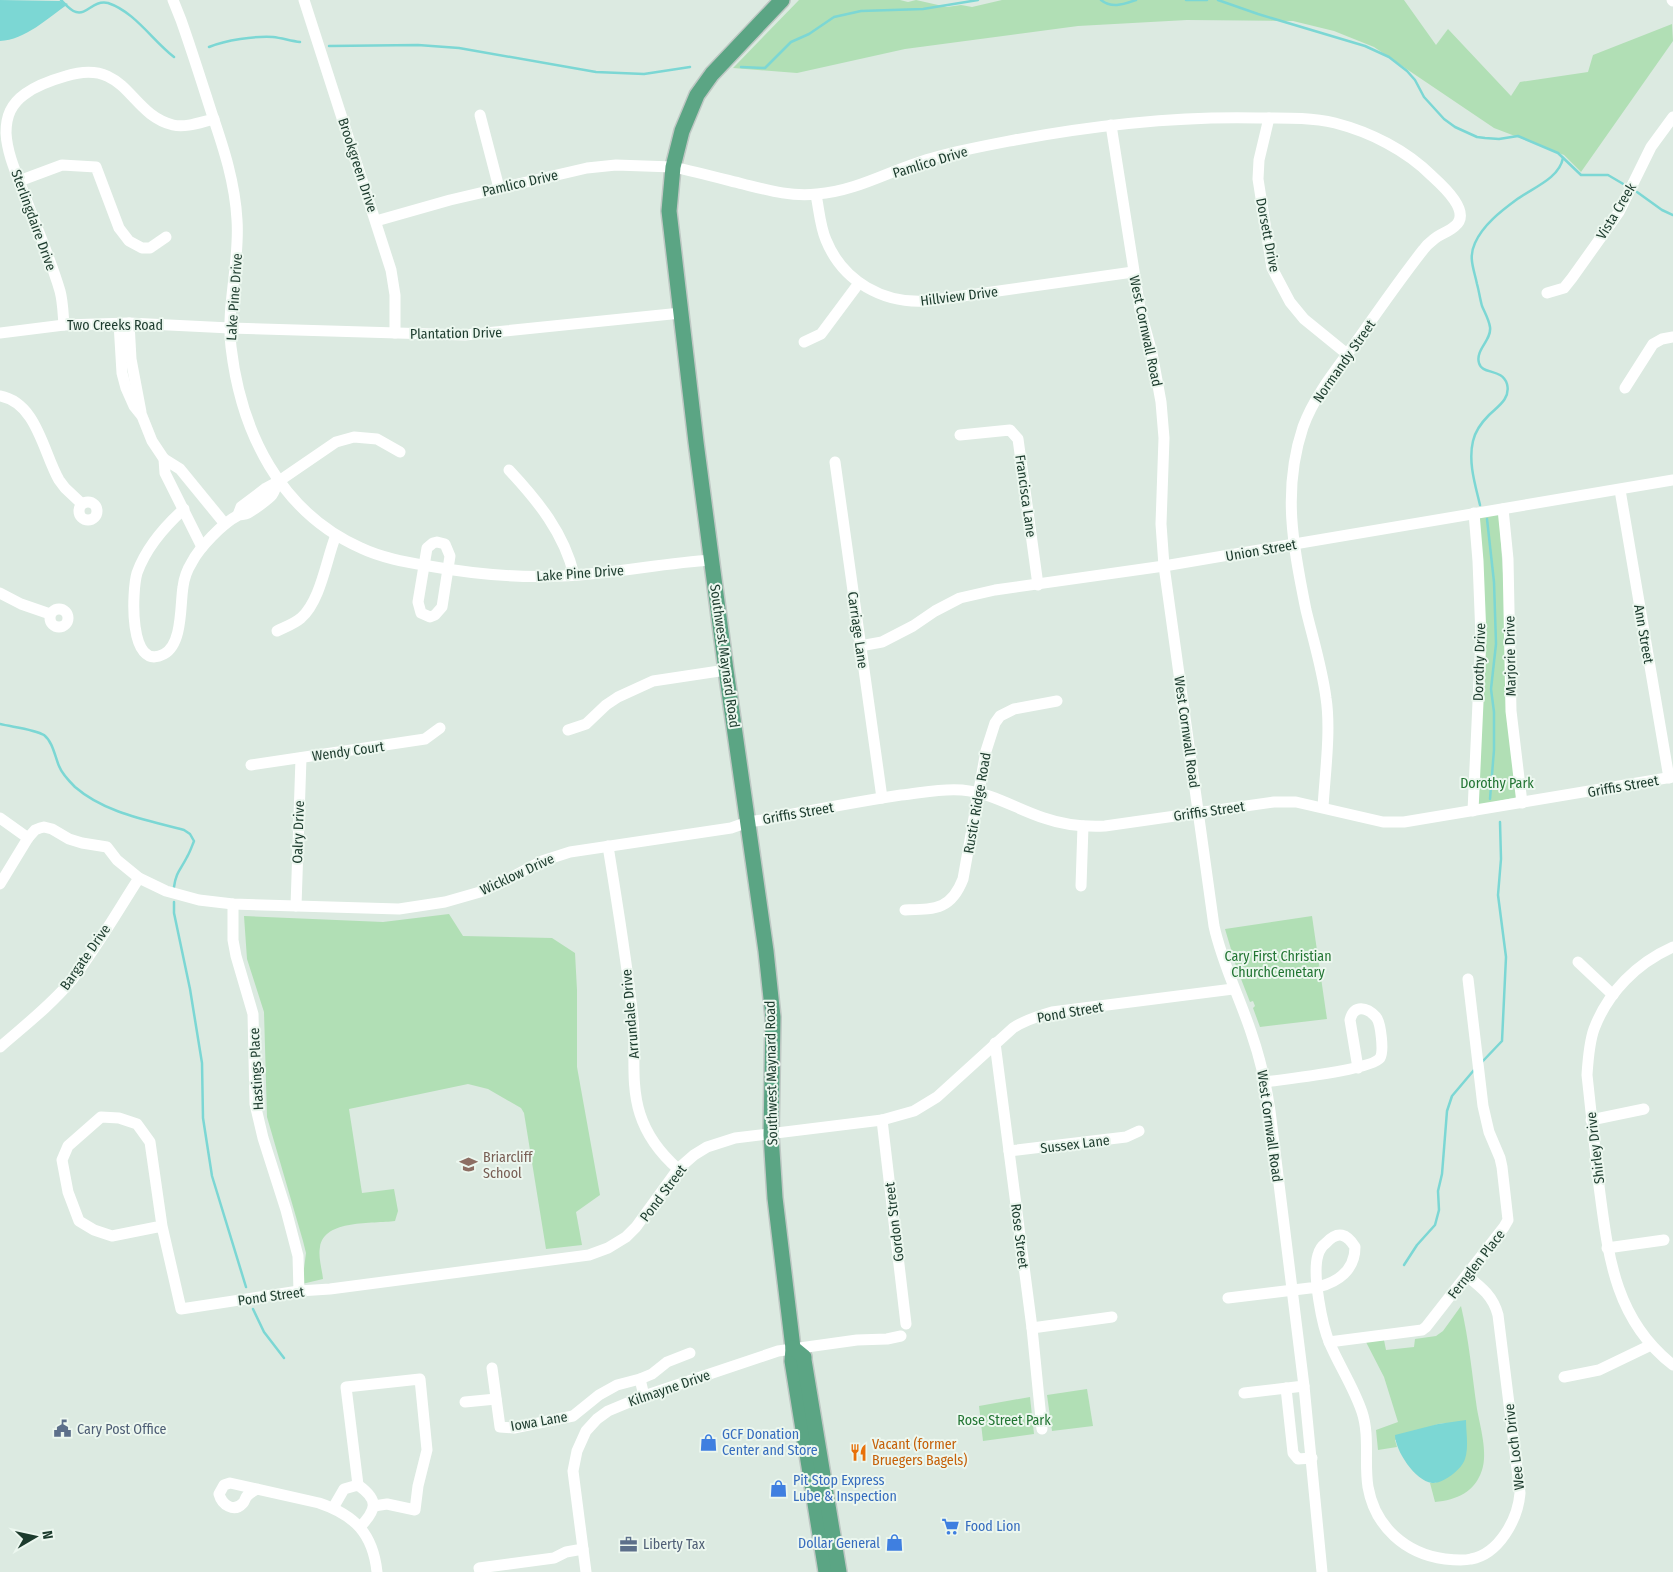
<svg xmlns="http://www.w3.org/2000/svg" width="1673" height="1572" font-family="'Fira Sans Condensed',sans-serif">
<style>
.green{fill:#b1dfb5}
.water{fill:#7cd7d4}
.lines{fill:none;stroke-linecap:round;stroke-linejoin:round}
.stream{stroke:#7cd7d4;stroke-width:2.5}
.major-casing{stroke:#bfc8c4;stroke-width:18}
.minor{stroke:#fff;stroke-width:11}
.major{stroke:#5ba584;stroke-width:15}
.labels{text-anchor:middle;stroke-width:4;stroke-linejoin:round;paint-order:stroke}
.street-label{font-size:14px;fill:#1c3b2d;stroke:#ecf7ef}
.park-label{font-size:14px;fill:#227533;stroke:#ecf7ef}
.education-label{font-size:14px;fill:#785e54;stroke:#ecf7ef;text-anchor:start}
.service-label{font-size:14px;fill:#4e5e75;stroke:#ecf7ef;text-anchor:start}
.shop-label{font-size:14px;fill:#366cbe;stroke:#ecf7ef;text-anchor:start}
.food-label{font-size:14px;fill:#c56008;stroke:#ecf7ef;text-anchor:start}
</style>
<rect width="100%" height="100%" fill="#dceae1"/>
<!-- green -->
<g class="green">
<path d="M799,0H900L908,2L916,0L947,7L961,5L972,7L1002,0H1404L1436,45L1448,29L1511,96L1520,82L1588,72L1593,55L1672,24L1673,41L1581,172L1564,155L1494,128L1374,47L1334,31L1293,21L1187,20L1078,26L905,49L797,73L733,68Z"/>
<path d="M1499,514L1518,797L1480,805L1477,804L1479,517Z"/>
<path d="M449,914L463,936L552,938L575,953L577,990V1067L600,1195L576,1212L582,1245L546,1249L524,1113L521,1108L488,1089L468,1084L349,1109L362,1193L394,1189L398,1211L395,1221C373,1224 324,1219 320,1247C318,1257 322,1269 323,1279L302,1284L306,1253L303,1241L267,1117L264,1012L247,959L244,916L383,922Z"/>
<path d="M1312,916L1327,1019L1260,1027L1253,1008L1255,1006L1253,1001L1250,1002L1236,966L1225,929Z"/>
<path d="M1461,1306C1469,1340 1472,1374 1477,1409C1480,1426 1488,1453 1482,1470C1475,1492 1457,1500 1435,1502L1430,1483H1436L1446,1423L1438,1424L1395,1440L1397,1447L1378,1450L1376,1430L1398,1422L1384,1377L1366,1342L1384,1340L1386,1350L1414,1347L1415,1339L1436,1336L1443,1331Z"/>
<path d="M1087,1389L1093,1426L1052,1431L1047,1395Z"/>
<path d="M1030,1397L1034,1434L983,1441L979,1406Z"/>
</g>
<!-- water -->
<g class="water">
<path d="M0,0L60,1L68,4C48,18 25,40 0,41Z"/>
<path d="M1466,1420C1466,1433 1469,1447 1465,1459C1463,1465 1458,1470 1453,1474C1448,1478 1438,1484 1432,1483C1415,1481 1395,1450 1395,1435L1438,1424Z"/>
</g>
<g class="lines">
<!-- stream -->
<g class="stream">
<path d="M61,0C65,4 71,11 76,12C88,15 92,0 108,3C135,12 152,40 174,57"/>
<path d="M1101,0C1112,9 1124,4 1136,0"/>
<path d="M1186,0H1207"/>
<path d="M1218,0L1258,14L1365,46L1389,57L1407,71L1415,80L1424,97L1444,119L1455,127L1477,137L1485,138L1499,139L1518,136L1558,153L1581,175H1608L1625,185"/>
<path d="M329,46L418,45L459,48L596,72L644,74L690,67"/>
<path d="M209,47C226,40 254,36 273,37C282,38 291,41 300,42"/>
<path d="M741,67L765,68L791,42L809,34L834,17L861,11L923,9L978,0"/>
<path d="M1637,192L1662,210L1673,215"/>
<path d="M1480,505C1475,484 1468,462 1473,441C1475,432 1482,422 1489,415C1497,407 1511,399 1507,384C1502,368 1482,375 1479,363C1475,350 1492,340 1490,327C1489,320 1485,313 1482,306C1480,299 1479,291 1477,284C1474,269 1468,258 1475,243C1483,225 1501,211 1516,200C1532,188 1559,179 1563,158"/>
<path d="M1487,519L1494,582L1496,644L1491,689L1494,712V750L1490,799"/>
<path d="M0,724C12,727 34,729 44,735C53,742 55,757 59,766C62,774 69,781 75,787C105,813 147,820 184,830L190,834L194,841C192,846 190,852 187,857C181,869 176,872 174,887"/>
<path d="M174,902V913L190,989L202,1063L203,1118L212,1176L246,1287"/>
<path d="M1482,1062L1502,1041L1506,957L1498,895L1501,859L1500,822"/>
<path d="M1404,1265L1417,1245L1435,1225L1439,1210L1438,1191L1442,1174L1447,1111L1452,1096L1474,1070"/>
<path d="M253,1309L264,1332L284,1358"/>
</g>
<defs>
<g id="major">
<path d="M782,0L712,74L697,95L682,131L673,167L669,211L696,442L726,670L766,951L773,1017L771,1135L775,1198L793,1348L792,1361L826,1572"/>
<path d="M793,1348L804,1357V1360L839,1572"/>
</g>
</defs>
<!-- major casing -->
<use href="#major" class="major-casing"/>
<!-- minor -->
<g class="minor">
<path d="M173,0L181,20C192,51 202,83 212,114C224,149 235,183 237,220C240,263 226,305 231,347C241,432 280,512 361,548C382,558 406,562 429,566C473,574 517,578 561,576C612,574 662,563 712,560"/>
<path d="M304,0L391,270L395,295V333"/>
<path d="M1672,0L1673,1"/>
<path d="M480,115L499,188"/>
<path d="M1269,118L1259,160L1258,179L1272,268L1290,302L1304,319L1347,354"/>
<path d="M1111,125L1140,309L1152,353L1161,402L1164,438L1161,524L1164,566L1214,926C1222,963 1239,996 1251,1032C1260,1058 1266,1083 1270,1111L1304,1386L1322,1572"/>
<path d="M19,181L62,165L96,167L119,228L129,241L142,248H150L166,237"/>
<path d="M816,195C819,209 820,226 826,240C843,282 884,304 927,301L1133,272"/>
<path d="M376,221L450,200L587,168L616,165L673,167C696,172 719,178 743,184C767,190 791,197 817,194C859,191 896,167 936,157C962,150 989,145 1015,140C1096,125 1177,116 1259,118C1284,118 1310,117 1335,123C1370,132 1406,150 1432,176C1443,186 1472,212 1455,226C1449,232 1439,234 1433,240C1429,243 1426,246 1423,250C1401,278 1380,308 1359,338C1339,366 1315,394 1303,427C1282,490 1293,546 1306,610C1313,639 1322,668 1326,698C1331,730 1325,774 1323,807"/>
<path d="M1547,293L1564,288L1572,278L1619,212L1651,147L1673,117"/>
<path d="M119,323L122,373L126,388L134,406L142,416L152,441L164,459L165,473L202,547"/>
<path d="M129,323L131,359L141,412"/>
<path d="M64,325C63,314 63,302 60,291C50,257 35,224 23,191C16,173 7,153 6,133C6,116 11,104 25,94C37,85 52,80 66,76C127,57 128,114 173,125C186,128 201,122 214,119"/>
<path d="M0,333L64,325L129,323L230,328L465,335L681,313"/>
<path d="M804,342L821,334L859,283"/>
<path d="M1625,388L1653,344L1662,339L1673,337"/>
<path d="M0,396C37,403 43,452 59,480L65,488L82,504"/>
<path d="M960,435L1010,430L1018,439L1038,585"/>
<path d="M164,459L180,469L225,524"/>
<path d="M835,462L882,798"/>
<path d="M509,470C538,501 564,533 574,575"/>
<path d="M1620,490L1669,778"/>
<circle cx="88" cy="511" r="9"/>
<path d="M184,509C164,527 146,548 137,573C132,590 128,673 164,654C183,644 180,604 183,587C184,578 187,570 192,562C199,548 223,523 237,516C240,514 244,515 248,513C252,511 269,499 272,495C275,491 276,485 279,481"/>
<path d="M1503,509L1508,559L1511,711L1522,803"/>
<path d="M238,515L241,507L266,488L279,481L336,442L354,437L377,439L400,452"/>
<path d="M437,542L445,544L450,556L442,607L435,615L430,617L421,613L418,602L427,548L433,543Z"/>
<path d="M0,593L21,604L50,614"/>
<circle cx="59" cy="618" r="9"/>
<path d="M277,631C285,627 294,624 301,618C321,600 326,560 336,535"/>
<path d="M860,646L882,642L913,626L935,611L960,598L995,590L1164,566L1673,480"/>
<path d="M568,730L586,724L606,705L618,697L653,681L726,670"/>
<path d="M251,765L425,739L440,728"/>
<path d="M1473,811L1481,637L1478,561L1474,513"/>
<path d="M0,818L28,838"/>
<path d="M608,846C617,903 627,961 633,1019C636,1050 630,1083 640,1114C647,1136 661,1154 678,1169"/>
<path d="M0,884L28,838L35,830L40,828L44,827L52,829L69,839L82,843L107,847L117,860L139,878L166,891L199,900L233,904L399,909L445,902L480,892L501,883L542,861L570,852L731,828L748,822L762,820C808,811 855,802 901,795C921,793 942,788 962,790C993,793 1016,809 1044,818C1064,825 1084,827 1105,826L1274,802H1296L1383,822H1404L1673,777"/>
<path d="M1081,886L1083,826"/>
<path d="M233,904V940L236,956L253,1014L255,1104L263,1138L286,1210L298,1256L299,1291"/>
<path d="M296,906L301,758"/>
<path d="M905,910C935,909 951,910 963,879L986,751L995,723L1000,716L1014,709L1057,701"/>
<path d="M1673,947C1637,963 1608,992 1594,1029C1589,1043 1588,1060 1587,1075C1591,1112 1595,1149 1599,1186C1608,1254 1614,1319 1673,1365"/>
<path d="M1578,962L1613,995"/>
<path d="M995,1043L1032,1328L1042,1429"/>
<path d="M0,1047C24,1026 50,1006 71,981C96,949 117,912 139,878"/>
<path d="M1266,1082C1285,1079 1371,1070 1380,1058C1384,1052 1381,1023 1376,1017C1367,1007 1354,1004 1350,1020L1358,1068"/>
<path d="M882,1120L906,1324"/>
<path d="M1591,1120L1644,1109"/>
<path d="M1009,1151L1126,1137L1139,1131"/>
<path d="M162,1226L112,1236L94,1230L79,1221L68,1192L62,1160L68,1146L101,1117L119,1118L137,1124L150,1142L162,1226L181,1309L299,1291L330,1289L589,1255L608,1248L626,1237L636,1227L678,1169L694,1155L707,1147L735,1138L882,1120L914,1111L937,1097L1013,1028C1025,1020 1038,1016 1052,1012L1233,989"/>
<path d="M1607,1248L1664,1240"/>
<path d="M1228,1298L1318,1287C1338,1282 1355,1270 1355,1247C1347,1234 1338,1230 1326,1243C1322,1246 1319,1251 1318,1255C1312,1274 1322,1326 1330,1344C1340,1367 1354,1388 1362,1412C1370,1436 1364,1463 1368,1487C1375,1527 1406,1554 1445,1559C1454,1560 1463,1561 1471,1559C1499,1554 1518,1519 1520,1493L1498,1315C1493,1296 1481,1287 1467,1276"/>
<path d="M1032,1328L1112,1317"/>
<path d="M1329,1342L1422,1330L1426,1327L1504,1227L1508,1220L1502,1167L1500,1158L1489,1132L1483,1106L1468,979"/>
<path d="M492,1368L500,1427L514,1428L573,1416L599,1395L617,1385L640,1379L644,1396"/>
<path d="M1564,1377L1599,1370L1651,1345"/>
<path d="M640,1379L652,1374L667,1362L690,1353"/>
<path d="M1286,1388L1293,1453L1298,1459L1312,1458"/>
<path d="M1244,1393L1304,1386"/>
<path d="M465,1402L496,1399"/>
<path d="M358,1485L346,1387L420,1379L427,1450L418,1486L415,1510L387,1504L374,1506"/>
<path d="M257,1489C254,1491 250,1493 247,1496C245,1498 245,1501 243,1503C234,1513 222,1505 219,1494L224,1485L230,1483L319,1503C355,1515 373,1534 377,1572"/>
<path d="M333,1508L344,1489L358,1485C379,1500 377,1509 360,1527"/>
<path d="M480,1572L479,1568L554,1558L566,1552L583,1549"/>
<path d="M586,1572L573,1471L577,1451L586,1431L597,1419L608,1411L644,1396L778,1351L857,1340L887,1339L901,1336"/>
</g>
<!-- major -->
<use href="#major" class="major"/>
</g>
<!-- icons -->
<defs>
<symbol id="school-bare" viewBox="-9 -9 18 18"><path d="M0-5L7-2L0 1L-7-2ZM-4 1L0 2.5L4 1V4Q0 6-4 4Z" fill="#8d6e63" stroke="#ecf7ef" stroke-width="2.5" paint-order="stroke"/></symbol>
<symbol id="civic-bare" viewBox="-9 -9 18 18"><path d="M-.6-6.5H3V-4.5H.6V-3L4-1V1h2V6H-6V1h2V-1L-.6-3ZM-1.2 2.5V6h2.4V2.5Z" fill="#5c6f8a" stroke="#ecf7ef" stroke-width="2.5" paint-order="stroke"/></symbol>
<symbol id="shop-bare" viewBox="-9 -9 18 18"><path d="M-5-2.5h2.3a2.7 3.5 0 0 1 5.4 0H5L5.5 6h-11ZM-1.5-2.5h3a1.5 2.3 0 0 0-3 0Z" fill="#3f7fe0" stroke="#ecf7ef" stroke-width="2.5" paint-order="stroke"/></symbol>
<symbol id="restaurant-bare" viewBox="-9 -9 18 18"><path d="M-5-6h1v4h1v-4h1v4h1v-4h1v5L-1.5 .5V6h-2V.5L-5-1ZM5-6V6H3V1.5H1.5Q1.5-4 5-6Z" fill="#e8710a" stroke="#ecf7ef" stroke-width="2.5" paint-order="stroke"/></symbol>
<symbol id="supermarket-bare" viewBox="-9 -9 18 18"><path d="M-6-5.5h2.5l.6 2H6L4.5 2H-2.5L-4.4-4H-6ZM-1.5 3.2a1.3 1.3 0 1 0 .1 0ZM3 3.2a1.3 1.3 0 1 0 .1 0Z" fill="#3f7fe0" stroke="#ecf7ef" stroke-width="2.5" paint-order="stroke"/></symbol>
<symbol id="office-bare" viewBox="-9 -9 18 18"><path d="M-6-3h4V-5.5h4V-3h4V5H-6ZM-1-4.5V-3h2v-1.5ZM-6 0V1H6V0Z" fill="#5c6f8a" stroke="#ecf7ef" stroke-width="2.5" paint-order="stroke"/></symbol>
</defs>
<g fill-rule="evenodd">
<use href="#school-bare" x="456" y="1152" width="25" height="25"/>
<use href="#civic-bare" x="50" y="1416" width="25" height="25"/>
<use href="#shop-bare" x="696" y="1430" width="25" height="25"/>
<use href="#restaurant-bare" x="846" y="1440" width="25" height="25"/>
<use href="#shop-bare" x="766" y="1476" width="25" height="25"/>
<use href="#supermarket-bare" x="938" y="1514" width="25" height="25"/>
<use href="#shop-bare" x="882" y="1530" width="25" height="25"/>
<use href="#office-bare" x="616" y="1532" width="25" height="25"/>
</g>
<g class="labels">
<!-- street labels -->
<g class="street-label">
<text transform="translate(930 162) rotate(-17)" y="5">Pamlico Drive</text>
<text transform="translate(358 165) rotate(72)" y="5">Brookgreen Drive</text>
<text transform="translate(520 183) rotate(-13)" y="5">Pamlico Drive</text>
<text transform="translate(1616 211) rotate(-59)" y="5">Vista Creek</text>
<text transform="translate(34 220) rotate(70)" y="5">Sterlingdaire Drive</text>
<text transform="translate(1268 235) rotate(79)" y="5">Dorsett Drive</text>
<text transform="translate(959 296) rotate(-7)" y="5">Hillview Drive</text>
<text transform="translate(234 297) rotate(-86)" y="5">Lake Pine Drive</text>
<text x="115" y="330">Two Creeks Road</text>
<text transform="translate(1146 331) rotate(78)" y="5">West Cornwall Road</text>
<text transform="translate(456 333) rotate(-1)" y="5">Plantation Drive</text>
<text transform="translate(1344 361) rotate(-55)" y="5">Normandy Street</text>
<text transform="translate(1026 496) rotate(82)" y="5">Francisca Lane</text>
<text transform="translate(1261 550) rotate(-10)" y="5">Union Street</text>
<text transform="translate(580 573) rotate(-4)" y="5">Lake Pine Drive</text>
<text transform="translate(858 630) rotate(82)" y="5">Carriage Lane</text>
<text transform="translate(1644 634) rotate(80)" y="5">Ann Street</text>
<text transform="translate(725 656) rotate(82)" y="5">Southwest Maynard Road</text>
<text transform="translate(1510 656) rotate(-91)" y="5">Marjorie Drive</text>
<text transform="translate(1479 662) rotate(-88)" y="5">Dorothy Drive</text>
<text transform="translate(1187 732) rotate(82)" y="5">West Cornwall Road</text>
<text transform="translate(348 751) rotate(-8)" y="5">Wendy Court</text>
<text transform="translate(1623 786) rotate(-10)" y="5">Griffis Street</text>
<text transform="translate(977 803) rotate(-80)" y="5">Rustic Ridge Road</text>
<text transform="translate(1209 811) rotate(-8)" y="5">Griffis Street</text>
<text transform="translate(798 813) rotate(-10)" y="5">Griffis Street</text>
<text transform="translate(298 832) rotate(-88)" y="5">Oalry Drive</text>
<text transform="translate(517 874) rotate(-25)" y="5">Wicklow Drive</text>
<text transform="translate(85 957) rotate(-55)" y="5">Bargate Drive</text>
<text transform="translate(1070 1012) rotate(-10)" y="5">Pond Street</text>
<text transform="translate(630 1014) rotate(-95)" y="5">Arrundale Drive</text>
<text transform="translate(256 1069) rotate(-93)" y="5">Hastings Place</text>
<text transform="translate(771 1073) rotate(-91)" y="5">Southwest Maynard Road</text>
<text transform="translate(1270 1126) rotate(82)" y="5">West Cornwall Road</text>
<text transform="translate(1075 1144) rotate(-7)" y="5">Sussex Lane</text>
<text transform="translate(1595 1148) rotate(-97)" y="5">Shirley Drive</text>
<text transform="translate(663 1193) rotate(-53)" y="5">Pond Street</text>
<text transform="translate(894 1222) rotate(-97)" y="5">Gordon Street</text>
<text transform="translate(1020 1236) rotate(83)" y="5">Rose Street</text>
<text transform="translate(1476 1264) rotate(-52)" y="5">Fernglen Place</text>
<text transform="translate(271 1296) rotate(-8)" y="5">Pond Street</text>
<text transform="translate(669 1388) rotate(-19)" y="5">Kilmayne Drive</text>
<text transform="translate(539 1421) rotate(-10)" y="5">Iowa Lane</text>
<text transform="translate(1514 1447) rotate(-97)" y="5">Wee Loch Drive</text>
</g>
<!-- park labels -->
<g class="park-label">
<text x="1497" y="788">Dorothy Park</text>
<text x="1278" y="961">Cary First Christian<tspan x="1278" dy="16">ChurchCemetary</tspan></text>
<text x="1004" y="1425">Rose Street Park</text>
</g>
<!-- education labels -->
<g class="education-label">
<text x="483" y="1162">Briarcliff<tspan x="483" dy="16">School</tspan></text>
</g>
<!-- service labels -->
<g class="service-label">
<text x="77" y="1434">Cary Post Office</text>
<text x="643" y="1549">Liberty Tax</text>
</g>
<!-- shop labels -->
<g class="shop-label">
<text x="722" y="1439">GCF Donation<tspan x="722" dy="16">Center and Store</tspan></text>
<text x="793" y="1485">Pit Stop Express<tspan x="793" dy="16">Lube &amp; Inspection</tspan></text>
<text x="965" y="1531">Food Lion</text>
<text x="880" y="1548" text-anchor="end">Dollar General</text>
</g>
<!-- food labels -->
<g class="food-label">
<text x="872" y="1449">Vacant (former<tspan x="872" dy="16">Bruegers Bagels)</tspan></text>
</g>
</g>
<!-- north arrow -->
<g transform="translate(35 1537) rotate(81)" stroke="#ecf7ef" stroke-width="4" paint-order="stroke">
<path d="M0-4L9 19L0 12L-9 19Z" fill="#1c3b2d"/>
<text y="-8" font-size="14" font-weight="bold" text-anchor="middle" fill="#1c3b2d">N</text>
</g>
</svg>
